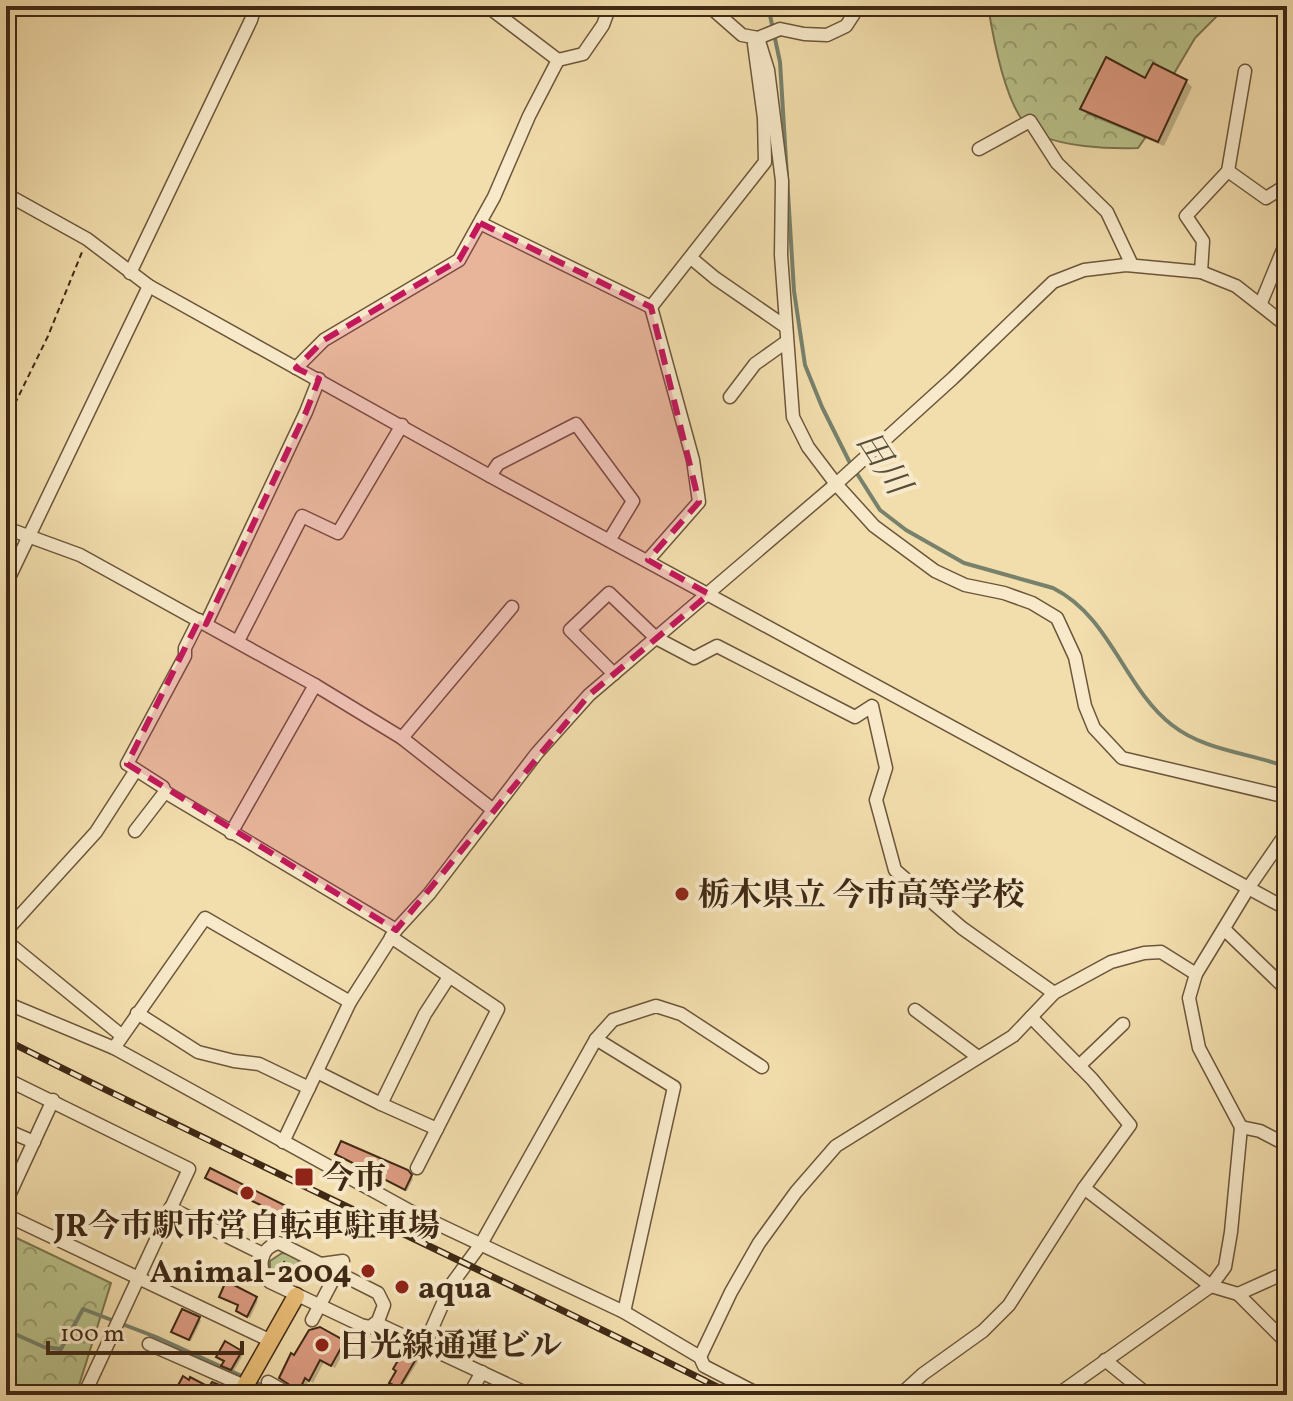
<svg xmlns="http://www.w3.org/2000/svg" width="1293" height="1401" font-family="Vollkorn,'Noto Serif JP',serif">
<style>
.forest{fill:url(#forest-crowns);stroke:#7c7550;stroke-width:2}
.garden{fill:#b9c18a;stroke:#7c7550;stroke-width:2}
.shadow{fill:#0003}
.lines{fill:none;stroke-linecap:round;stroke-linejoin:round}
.stream{stroke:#77816c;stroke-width:4}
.building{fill:#dc9b81;stroke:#3f2915;stroke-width:2}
.minor-casing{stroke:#6c563b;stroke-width:15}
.major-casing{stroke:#3f2915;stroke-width:19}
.path{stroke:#3f2915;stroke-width:2;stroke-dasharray:6 4;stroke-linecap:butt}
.minor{stroke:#f7e9c9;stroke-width:12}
.major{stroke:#e9be76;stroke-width:16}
.rail-casing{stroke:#3f2915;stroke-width:7}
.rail{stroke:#f7e9c9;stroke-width:4;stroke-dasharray:12;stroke-linecap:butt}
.marked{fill:#c2185b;fill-opacity:0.2;stroke:#c2185b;stroke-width:6;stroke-dasharray:16 10;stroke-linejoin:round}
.poi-dot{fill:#8f2418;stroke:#f7e9c9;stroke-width:3}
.labels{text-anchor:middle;stroke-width:8;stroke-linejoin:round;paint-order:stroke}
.poi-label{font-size:32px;font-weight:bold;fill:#3f2915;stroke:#f7e9c9;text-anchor:start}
.water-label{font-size:34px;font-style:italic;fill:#564e39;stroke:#f7e9c9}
</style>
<defs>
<pattern id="forest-crowns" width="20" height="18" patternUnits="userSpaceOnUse" patternTransform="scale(2)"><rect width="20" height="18" fill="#b9c18a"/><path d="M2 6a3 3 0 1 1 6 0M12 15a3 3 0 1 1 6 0" fill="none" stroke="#989d70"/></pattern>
</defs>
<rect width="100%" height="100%" fill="#f2ddac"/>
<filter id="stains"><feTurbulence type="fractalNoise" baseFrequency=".0025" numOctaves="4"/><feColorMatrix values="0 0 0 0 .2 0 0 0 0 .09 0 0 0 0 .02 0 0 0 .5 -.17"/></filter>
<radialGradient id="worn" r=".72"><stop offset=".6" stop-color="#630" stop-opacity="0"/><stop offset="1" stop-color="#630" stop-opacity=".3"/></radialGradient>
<!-- forest -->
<g class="forest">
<path d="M988,6H1227L1195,38L1169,82L1154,125L1138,148C1109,149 1059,147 1034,132C1007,115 993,37 988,6Z"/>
<path d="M6,1233L111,1283L76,1395H36L6,1379Z"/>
</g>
<!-- garden -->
<path class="garden" d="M282,1253L290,1254L300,1259L287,1282L275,1277L270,1271V1261Z"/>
<!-- shadow -->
<g class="shadow">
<path d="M1277,6H1287V31Z"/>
<path d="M1146,80L1186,81L1192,87L1164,146L1088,115L1082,109Z"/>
<path d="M340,1156L411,1175L413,1179L407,1191Z"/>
<path d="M208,1177L289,1210L293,1214L290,1220Z"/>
<path d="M223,1298L256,1299L258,1301L250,1318L240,1313V1306Z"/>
<path d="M199,1319L201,1321L191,1341L176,1334Z"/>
<path d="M344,1343L347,1346L335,1368L324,1362L313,1383L309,1380L303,1393L285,1381L295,1357Z"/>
<path d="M241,1352L243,1355L234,1371L226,1368Z"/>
<path d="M418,1355L420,1358L401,1389L394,1385Z"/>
</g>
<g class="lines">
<!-- stream -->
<g class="stream">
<path d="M768,6L780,62L794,291L805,365L822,407L849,461L880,510L906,530L964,563L1053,588C1111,617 1124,688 1172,725C1205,751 1250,753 1287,767"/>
<path d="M6,1330L44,1347L61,1349L83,1309L156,1337L244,1377"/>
<path d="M252,1380L278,1395"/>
</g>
</g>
<!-- building -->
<g class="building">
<path d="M1106,57L1145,78L1153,63L1187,80L1158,142L1080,109Z"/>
<path d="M341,1141L408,1170L412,1175L405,1190L335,1154Z"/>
<path d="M210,1168L290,1208L285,1217L205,1178Z"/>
<path d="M226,1281L257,1297L247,1317L236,1311L238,1305L219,1297Z"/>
<path d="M182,1309L200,1317L189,1340L171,1332Z"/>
<path d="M320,1327L345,1341L331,1366L320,1360L309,1381L305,1378L299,1391L279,1378L291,1353L294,1355L309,1330Z"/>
<path d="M225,1341L242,1351L231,1370L221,1366L224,1361L216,1357Z"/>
<path d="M406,1347L419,1354L399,1388L389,1383L396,1371L393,1369Z"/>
<path d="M183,1376L189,1380L190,1377L209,1387L212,1382L222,1386L218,1391L226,1395H173Z"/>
</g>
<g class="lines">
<defs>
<g id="minor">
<path d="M487,6L558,60L583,54L603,25L610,6"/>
<path d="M709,6L742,35L758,38L780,29L804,34L827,35L846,26L859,6"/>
<path d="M758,38L768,70L782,181L781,255L793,417L808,447L836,484L874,526L935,571L965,585L1004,593L1032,603L1057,618L1075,657L1085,706L1094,728L1122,758L1287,797"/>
<path d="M979,149L1030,121L1057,163L1107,212L1132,265"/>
<path d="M1228,171L1266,198L1287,185"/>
<path d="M6,194L87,239L149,286L490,476L1287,909"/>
<path d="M480,223L651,307"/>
<path d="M691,258L715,278L786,327"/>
<path d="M1201,272L1203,241L1186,216L1228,171L1245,71"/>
<path d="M130,273L251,20L255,6"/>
<path d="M1261,303L1287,240"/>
<path d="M296,368L324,340L459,260L494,197L529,116L558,60"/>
<path d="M730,397L755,364L786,342"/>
<path d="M490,476L498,464L576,424L633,501L610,539"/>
<path d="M6,528L80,555L315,685L402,738L492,809"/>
<path d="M648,560L699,502L693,460L651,307L765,162L764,118L754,44"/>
<path d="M6,584L149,286"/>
<path d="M206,624L306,412L319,379"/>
<path d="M238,641L302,516L338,533L402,425"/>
<path d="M614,674L570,630L609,593L656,638L694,658L717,646L855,717L872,706L886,768L876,800L895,870L962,928L1054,993"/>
<path d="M402,738L512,607"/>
<path d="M165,792L396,930"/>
<path d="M135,831L165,792L163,787L127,764L185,656V648L199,620"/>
<path d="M231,833L315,685"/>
<path d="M1225,930L1287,990"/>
<path d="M6,931L96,832L136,770"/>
<path d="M391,937L498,1009L417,1168"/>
<path d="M6,941L121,1035"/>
<path d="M1196,974L1249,887L1287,832"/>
<path d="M6,1003L114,1048L410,1211L624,1312L700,1357L704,1366L760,1395"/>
<path d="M915,1010L978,1057"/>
<path d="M137,1013L198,1052L234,1061L259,1064L309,1088"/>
<path d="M596,1039L674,1087L624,1312"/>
<path d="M114,1048L205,918L350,1002"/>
<path d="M1079,1066L1123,1024"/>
<path d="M317,1072L381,1104L437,1129"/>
<path d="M6,1079L189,1169L84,1395"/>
<path d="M381,1104L425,1014L449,977"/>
<path d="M1241,1127L1260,1131L1287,1145"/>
<path d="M6,1130L34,1142"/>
<path d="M283,1142L350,1002L396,930L429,894L537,753L589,695L836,484L953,378L1053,282L1084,270L1126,265L1201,272L1236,286L1287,326"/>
<path d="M1084,1188L1211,1286L1238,1294L1287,1343"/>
<path d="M6,1202L53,1100"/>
<path d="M170,1208L263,1254"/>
<path d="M6,1215L271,1341"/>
<path d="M279,1243L378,1293L384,1305L378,1321L370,1327L361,1325L270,1282C256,1269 260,1247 279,1243Z"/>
<path d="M1238,1294L1287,1272"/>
<path d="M312,1320L334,1278L321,1264L343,1261"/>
<path d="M376,1323L530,1395"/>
<path d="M419,1343L429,1335L451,1285L481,1244L596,1039L613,1020L656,1006L681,1014L762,1067"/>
<path d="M149,1344L265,1395"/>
<path d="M700,1357L731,1292L759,1243L796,1192L836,1146L1013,1036L1054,993L1111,962L1144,953L1161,952L1196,974L1189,998L1199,1048L1241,1127L1231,1232L1225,1267L1211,1286L1057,1395"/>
<path d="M1105,1360L1148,1395"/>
<path d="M268,1382L291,1395"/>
<path d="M469,1395L482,1372"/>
<path d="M900,1395L923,1374L983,1331L1009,1305L1084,1188L1130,1125L1092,1079L1031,1017"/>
</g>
<path id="major" d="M240,1395L296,1296"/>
</defs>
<!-- minor casing -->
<use href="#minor" class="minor-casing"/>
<!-- major casing -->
<use href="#major" class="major-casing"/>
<!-- path -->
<g class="path">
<path d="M776,6L777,16"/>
<path d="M6,422L48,336L82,252"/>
<path d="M284,1261L287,1269L293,1272"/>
</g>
<!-- minor -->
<use href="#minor" class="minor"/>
<!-- major -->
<use href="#major" class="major"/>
<defs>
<path id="rail" d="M6,1040C247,1162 492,1273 733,1395"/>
</defs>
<!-- rail casing -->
<use href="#rail" class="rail-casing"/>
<!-- rail -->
<use href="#rail" class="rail"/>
</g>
<!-- marked area -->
<path class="marked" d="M480,223L651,307L699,502L648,560L709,594L589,695L396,930L127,764L199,620L206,624L306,412L319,379L296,368L324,340L459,260Z"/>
<!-- markers -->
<g class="poi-dot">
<circle cx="682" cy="894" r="8"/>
<rect x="294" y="1167" width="20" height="20" rx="4"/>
<circle cx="247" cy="1193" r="8"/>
<circle cx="368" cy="1271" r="8"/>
<circle cx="402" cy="1287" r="8"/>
<circle cx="322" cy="1345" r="8"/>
</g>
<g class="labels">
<!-- poi labels -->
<g class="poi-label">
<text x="698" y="905">栃木県立 今市高等学校</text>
<text x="322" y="1188">今市</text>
<text x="247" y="1236" text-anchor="middle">JR今市駅市営自転車駐車場</text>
<text x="352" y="1282" text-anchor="end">Animal-2004</text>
<text x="418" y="1298">aqua</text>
<text x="338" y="1356">日光線通運ビル</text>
</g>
<!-- water labels -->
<g class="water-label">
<text transform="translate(884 462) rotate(57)" y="12">田川</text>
</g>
</g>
<!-- margin -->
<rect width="1293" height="1401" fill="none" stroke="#f2ddac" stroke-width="32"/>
<rect x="8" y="8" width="1277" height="1385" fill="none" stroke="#3f2915" stroke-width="4"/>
<rect x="16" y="16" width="1261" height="1369" fill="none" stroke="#3f2915" stroke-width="2"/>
<!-- scale -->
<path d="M48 1341v12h194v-12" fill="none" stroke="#3f2915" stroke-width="4"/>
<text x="60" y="1341" font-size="24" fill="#3f2915" stroke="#f7e9c9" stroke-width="6" paint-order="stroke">100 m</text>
<rect width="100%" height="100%" filter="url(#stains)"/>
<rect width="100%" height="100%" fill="url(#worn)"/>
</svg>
